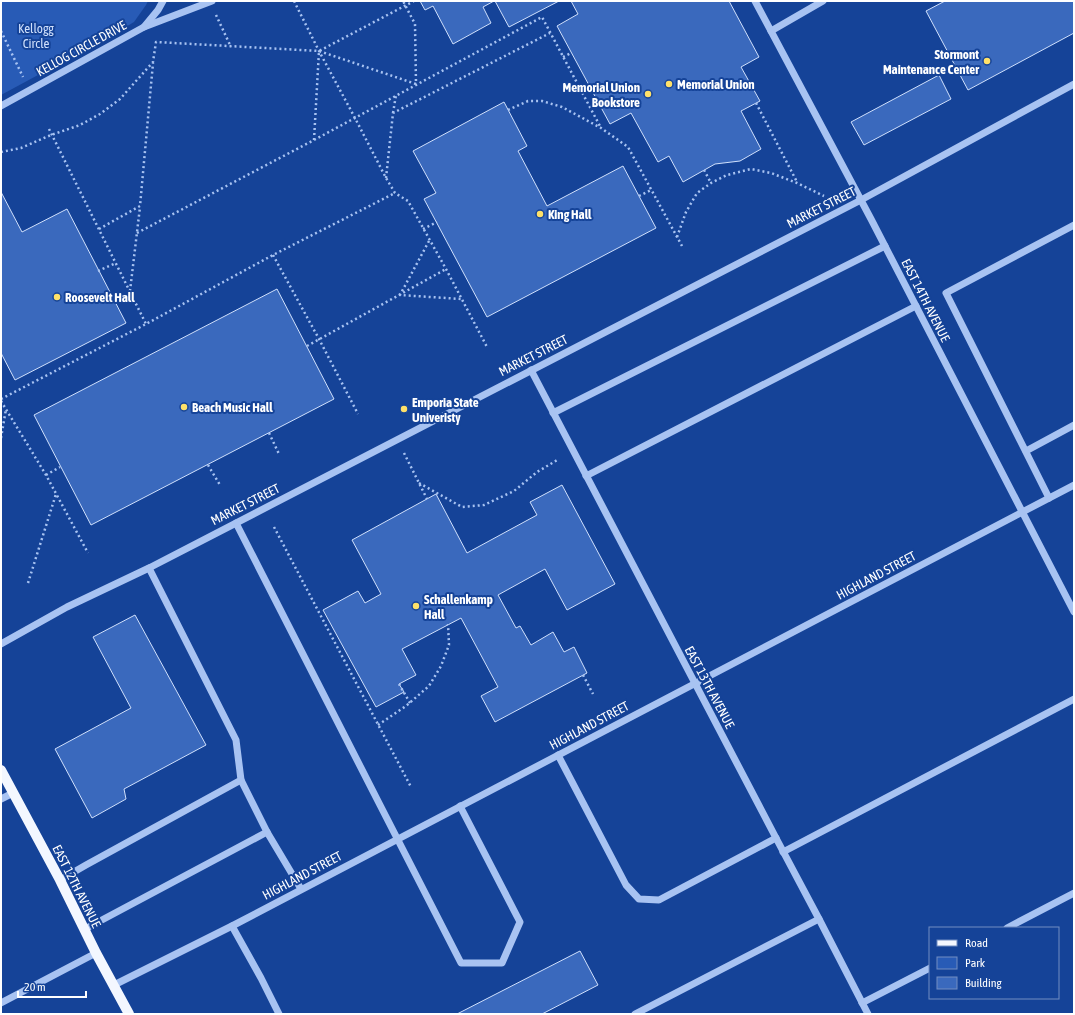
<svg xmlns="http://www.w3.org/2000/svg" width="1075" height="1015" font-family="'Asap Condensed',sans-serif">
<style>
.green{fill:#285bb6}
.building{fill:#3a69bd;stroke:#d0e0fc}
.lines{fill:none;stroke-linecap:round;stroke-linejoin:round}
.path{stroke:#a8c3f2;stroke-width:2.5;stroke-dasharray:2 3;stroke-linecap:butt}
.minor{stroke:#a8c3f2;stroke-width:7}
.major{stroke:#f3f7ff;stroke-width:10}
.poi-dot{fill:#ffe169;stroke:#154398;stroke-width:1.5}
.labels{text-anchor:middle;stroke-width:4;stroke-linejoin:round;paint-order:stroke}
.park-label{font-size:13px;fill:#d0e0fc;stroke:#154398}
.street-label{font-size:13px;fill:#fff;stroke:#154398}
.poi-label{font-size:13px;font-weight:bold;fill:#fff;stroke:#154398;text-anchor:start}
</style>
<rect width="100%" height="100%" fill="#154398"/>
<!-- green -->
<path class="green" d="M1,1H148L146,5L134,22L114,34L1,95Z"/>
<!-- building -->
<g class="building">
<path d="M420,1H494L483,7L491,23L453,44L433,6L425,10Z"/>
<path d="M495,1H559L509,27Z"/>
<path d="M571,1H729L759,57L741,67L760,101L741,111L761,149L740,161L715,164L683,182L669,156L658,162L631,113L610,124L557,26L578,14Z"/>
<path d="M945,1H1074V33L968,90L926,11Z"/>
<path d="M939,75L951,99L864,145L851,122Z"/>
<path d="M504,102L527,146L518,151L547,206L623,166L656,228L487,317L424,199L436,193L413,151Z"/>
<path d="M1,192L22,232L67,209L126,323L15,380L1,353Z"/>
<path d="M277,289L334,399L91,525L34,415Z"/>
<path d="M562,485L615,584L567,610L545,569L498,595L516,628L520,626L531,645L553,632L564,652L574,647L587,673L495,722L481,696L498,687L461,618L402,649L416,675L399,684L404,692L376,707L323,610L358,591L365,603L381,594L352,540L436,494L467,553L537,515L530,502Z"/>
<path d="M135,615L206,745L124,789L126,799L92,818L55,749L131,708L93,637Z"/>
<path d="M580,951L598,985L542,1014H457Z"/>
</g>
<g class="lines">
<!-- path -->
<g class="path">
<path d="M294,1L319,51L355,118L386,178L395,193L408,201L446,269L487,347"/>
<path d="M216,15L231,47"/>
<path d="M1,31L23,77"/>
<path d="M563,57L571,53"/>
<path d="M756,103L797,182"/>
<path d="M508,110L528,101H542L562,107L601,128L628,147L682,246"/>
<path d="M393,113L396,95"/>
<path d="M49,129L146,324"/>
<path d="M314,140L319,51L414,1"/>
<path d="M1,152L21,148L51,135L80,125L100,114L120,99L153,62L156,42L319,51L416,84L415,24L403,1"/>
<path d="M704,170L711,183"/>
<path d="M386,178L393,113L550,33"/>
<path d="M639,196L651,190"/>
<path d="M99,229L140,206L153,63"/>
<path d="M423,229L437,222"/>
<path d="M137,233L314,140L542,17L601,128"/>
<path d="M677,237L686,212L697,193L711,183L727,175L751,169L771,173L797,183L824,196"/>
<path d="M429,241L400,295L461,299"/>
<path d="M273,255L319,339L358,414"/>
<path d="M98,271L116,263"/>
<path d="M130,291L140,207"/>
<path d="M307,346L446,269"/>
<path d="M1,399L146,324L273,255L395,193"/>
<path d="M1,401L46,475L88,553"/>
<path d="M269,433L279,454"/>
<path d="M1,438L6,409"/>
<path d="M404,453L427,499"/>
<path d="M208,465L220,485"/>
<path d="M46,475L60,467"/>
<path d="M419,483L462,507L484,505L514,491L537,472L559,459"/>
<path d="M274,527L411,787"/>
<path d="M28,583L56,494"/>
<path d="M583,675L593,694"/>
<path d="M399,684L410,703"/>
<path d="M378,725L406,706L429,686L441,666L449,645L448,624"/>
</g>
<!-- minor -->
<g class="minor">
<path d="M755,1L871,219L1074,612"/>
<path d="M144,27L212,1"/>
<path d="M771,31L823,1"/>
<path d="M1,106L144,27L158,10L163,1"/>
<path d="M531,370L776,838L819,919L868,1014"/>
<path d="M553,413L885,246"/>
<path d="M1026,451L1074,425"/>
<path d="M586,476L916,306"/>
<path d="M1049,498L946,293L1074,225"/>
<path d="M236,523L380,805L461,963H502L520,922L460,806"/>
<path d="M1,644L67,607L149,568L861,200L1074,84"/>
<path d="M558,755L626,885L639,899L659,900L776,838"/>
<path d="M241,780L267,832L301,889"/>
<path d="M1,799L13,793"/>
<path d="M783,852L1074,699"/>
<path d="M60,880L86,865L241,780L236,740L149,568"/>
<path d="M232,926L261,978L279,1014"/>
<path d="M1007,928L1074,893"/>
<path d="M85,929L267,832"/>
<path d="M114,985L232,926L1074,485"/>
<path d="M1,1003L96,953"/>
<path d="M862,1003L930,968"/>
<path d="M635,1014L819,919"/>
</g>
<!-- major -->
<path class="major" d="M1,770L60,880L96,953L129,1014"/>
</g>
<!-- markers -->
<g class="poi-dot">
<circle cx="987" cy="61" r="4"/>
<circle cx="669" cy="84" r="4"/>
<circle cx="648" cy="94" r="4"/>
<circle cx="540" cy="214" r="4"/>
<circle cx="57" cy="297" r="4"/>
<circle cx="184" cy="407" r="4"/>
<circle cx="404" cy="409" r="4"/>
<circle cx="416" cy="606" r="4"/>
</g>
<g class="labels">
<!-- park labels -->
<g class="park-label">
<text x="36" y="33">Kellogg<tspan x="36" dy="15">Circle</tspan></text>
</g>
<!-- street labels -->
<g class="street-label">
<text transform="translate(81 48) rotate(-29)" y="5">KELLOG CIRCLE DRIVE</text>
<text transform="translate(821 207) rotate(-27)" y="5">MARKET STREET</text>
<text transform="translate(926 300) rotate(63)" y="5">EAST 14TH AVENUE</text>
<text transform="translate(533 355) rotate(-27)" y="5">MARKET STREET</text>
<text transform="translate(245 504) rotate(-27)" y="5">MARKET STREET</text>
<text transform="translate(876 575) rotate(-28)" y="5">HIGHLAND STREET</text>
<text transform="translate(710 687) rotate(62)" y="5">EAST 13TH AVENUE</text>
<text transform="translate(589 725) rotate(-28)" y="5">HIGHLAND STREET</text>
<text transform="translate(302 875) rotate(-28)" y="5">HIGHLAND STREET</text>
<text transform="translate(77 886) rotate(63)" y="5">EAST 12TH AVENUE</text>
</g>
<!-- poi labels -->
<g class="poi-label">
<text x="979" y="59" text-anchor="end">Stormont<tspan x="979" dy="15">Maintenance Center</tspan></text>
<text x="677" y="89">Memorial Union</text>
<text x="640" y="92" text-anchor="end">Memorial Union<tspan x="640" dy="15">Bookstore</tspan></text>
<text x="548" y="219">King Hall</text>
<text x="65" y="302">Roosevelt Hall</text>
<text x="412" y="407">Emporia State<tspan x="412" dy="15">Univeristy</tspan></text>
<text x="192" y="412">Beach Music Hall</text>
<text x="424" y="604">Schallenkamp<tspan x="424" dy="15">Hall</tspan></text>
</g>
</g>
<!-- border -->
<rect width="1075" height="1015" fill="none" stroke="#ffffff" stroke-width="4"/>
<!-- legend -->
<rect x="929" y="927" width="130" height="72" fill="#154398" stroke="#738ec1"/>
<rect x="937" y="940" width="20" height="6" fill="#f3f7ff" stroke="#738ec1"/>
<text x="965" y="947" font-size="12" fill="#ffffff">Road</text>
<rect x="937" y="957" width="20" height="12" fill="#285bb6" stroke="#738ec1"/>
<text x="965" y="967" font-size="12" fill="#ffffff">Park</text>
<rect x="937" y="977" width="20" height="12" fill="#3a69bd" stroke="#738ec1"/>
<text x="965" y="987" font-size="12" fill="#ffffff">Building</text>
<!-- scale -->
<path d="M18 991v6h68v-6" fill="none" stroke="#ffffff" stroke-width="2"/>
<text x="24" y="991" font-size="12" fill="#ffffff" stroke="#154398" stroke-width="3" paint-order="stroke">20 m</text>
</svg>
